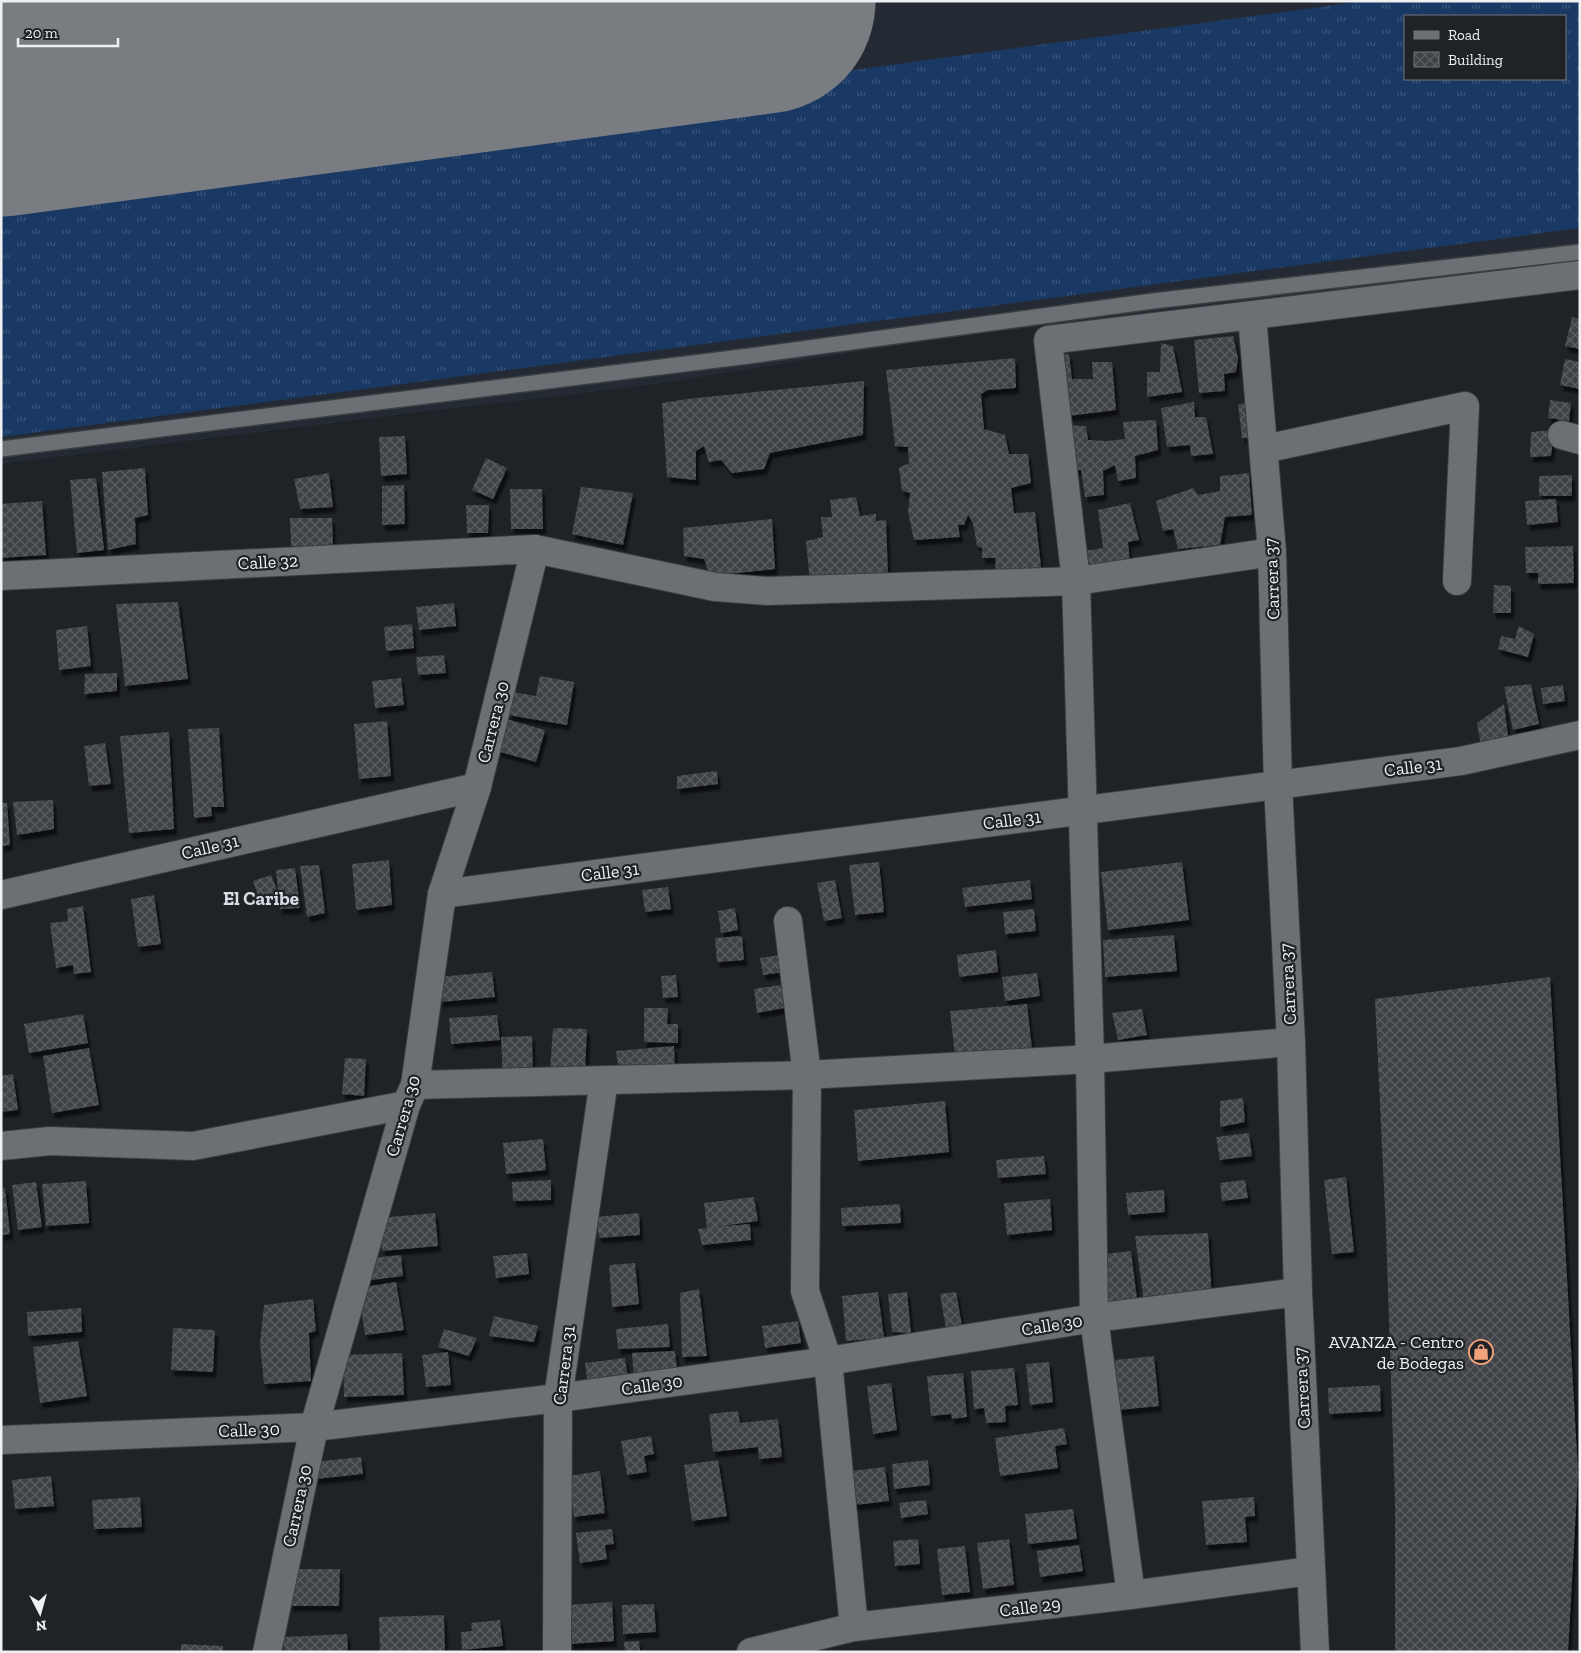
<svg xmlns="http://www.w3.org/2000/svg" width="1581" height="1653" font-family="'Zilla Slab',serif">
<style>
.built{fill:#242a33;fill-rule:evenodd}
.grass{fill:url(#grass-tufts);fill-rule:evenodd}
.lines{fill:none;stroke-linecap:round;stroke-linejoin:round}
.runway{stroke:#797c80;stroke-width:225}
.building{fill:url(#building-cross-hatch);filter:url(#shadow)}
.service-casing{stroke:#3b3e41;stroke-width:18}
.minor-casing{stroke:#3b3e41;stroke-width:30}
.service{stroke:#6c6f74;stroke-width:15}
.minor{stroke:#6c6f74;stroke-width:28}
.labels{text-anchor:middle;stroke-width:4.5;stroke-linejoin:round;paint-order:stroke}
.street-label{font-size:18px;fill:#eef0f3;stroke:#1f2226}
.poi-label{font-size:18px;fill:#eef0f3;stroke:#1f2226;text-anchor:end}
.neighbourhood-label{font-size:19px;font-weight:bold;fill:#dadee4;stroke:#1f2226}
</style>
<defs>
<pattern id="grass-tufts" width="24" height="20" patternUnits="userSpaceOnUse" patternTransform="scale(1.25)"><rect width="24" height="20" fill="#193864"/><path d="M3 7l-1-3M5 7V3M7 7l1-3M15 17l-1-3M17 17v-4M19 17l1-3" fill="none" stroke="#3b557b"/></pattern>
<pattern id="building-cross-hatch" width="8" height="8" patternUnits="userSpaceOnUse" patternTransform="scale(1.25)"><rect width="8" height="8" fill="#3f4246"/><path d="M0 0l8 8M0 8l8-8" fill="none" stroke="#5b5e61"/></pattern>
<filter id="shadow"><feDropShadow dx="3" dy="5.5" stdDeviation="1" flood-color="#0009"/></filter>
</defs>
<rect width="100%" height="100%" fill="#1f2226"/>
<!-- built -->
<path class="built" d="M1,1H1580V264L1369,292L972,333L670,382L578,394L405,414L1,464ZM1405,16H1565V79H1405Z"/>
<!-- grass -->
<g class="grass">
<path d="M1,1H238L1,33Z"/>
<path d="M1365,1H1580V228L1,437V185ZM1405,16H1565V79H1405Z"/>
</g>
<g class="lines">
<!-- runway -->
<path class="runway" d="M1,104L763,1"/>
</g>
<!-- building -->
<g class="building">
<path d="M1572,317L1580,319V349L1565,346Z"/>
<path d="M1233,336L1238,358L1236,372L1224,374L1225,391L1199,393L1194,340Z"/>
<path d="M1161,343L1173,346L1182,392L1147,397V372H1160Z"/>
<path d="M1069,354L1072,379H1093L1092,362H1112L1116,410L1060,417L1053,356Z"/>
<path d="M1015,358L1016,388L988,390L981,394L984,429L1005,435L1009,454H1028L1031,483L1011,488L1014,513L1035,512L1042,576L996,577L995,558H982V548L977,546L973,523L968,515L964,525H958L960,537L914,540L908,512L910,493L902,491L899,468L909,463L908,447L895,446L886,370Z"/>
<path d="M1565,359L1580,362V389L1560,385Z"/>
<path d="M864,381L863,435L770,453L764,469L732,473L721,460L709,462L704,446L696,451V480L667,477L662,403L687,399Z"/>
<path d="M1550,400L1571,403L1569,421L1548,418Z"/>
<path d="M1194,402L1195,417H1206L1213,454L1191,456L1190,445L1167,447L1161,408Z"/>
<path d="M1255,403L1259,439L1242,438L1238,404Z"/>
<path d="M1156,420L1158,450L1135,456L1136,478L1118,481L1115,465L1103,471L1104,495L1085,497L1081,470H1069L1062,425L1086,426L1088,440L1107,441L1125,439L1123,422Z"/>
<path d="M1554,430L1551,456L1530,457L1531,432Z"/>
<path d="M405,436L407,474L381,476L379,437Z"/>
<path d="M486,458L507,468L493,499L472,490Z"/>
<path d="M145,468L148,515L135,518L136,544L108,550L102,472Z"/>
<path d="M329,473L333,507L300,509L294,479Z"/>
<path d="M1249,473L1252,515L1225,517L1220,545L1178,549L1173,529L1163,531L1156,501L1193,488L1198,495L1220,491V476Z"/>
<path d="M1572,475V496H1539V476Z"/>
<path d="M96,478L104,550L77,553L70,480Z"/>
<path d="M404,485L405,524L382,525V486Z"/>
<path d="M581,487L633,493L623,545L572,534Z"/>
<path d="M510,489H542L543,529H511Z"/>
<path d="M856,497L860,516L876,514V521L886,520L888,576L810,582L806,541L823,537L821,517H832L830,500Z"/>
<path d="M1556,499L1558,522L1527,525L1525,501Z"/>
<path d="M42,501L46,555L1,558V504Z"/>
<path d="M1130,503L1139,540L1128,542L1130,562L1078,568L1077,552L1103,548L1098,510Z"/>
<path d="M466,505H489L488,533H467Z"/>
<path d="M290,518H332L333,546H291Z"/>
<path d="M772,519L775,569L710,576L704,559L684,556L683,528Z"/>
<path d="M1573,546L1574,583L1538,584V573H1526L1525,547Z"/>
<path d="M1494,585L1511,586V613H1493Z"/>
<path d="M178,602L188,679L125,686L116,604Z"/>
<path d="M454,603L456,626L419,630L416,607Z"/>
<path d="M412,624L414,648L386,651L384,627Z"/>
<path d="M87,626L91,666L59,670L56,630Z"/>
<path d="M1519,626L1534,634L1528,657L1498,649L1501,636L1515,639Z"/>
<path d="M444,655L446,673L418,675L416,657Z"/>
<path d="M117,673V691L84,694L85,674Z"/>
<path d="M540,676L574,682L567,725L508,715L512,692L536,696Z"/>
<path d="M401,678L404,705L375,708L372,681Z"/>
<path d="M1531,684L1539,724L1513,730L1504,687Z"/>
<path d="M1563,685L1565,701L1543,704L1541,688Z"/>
<path d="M1504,704L1509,743L1481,746L1477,723Z"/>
<path d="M506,719L545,730L536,762L497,751Z"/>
<path d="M387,721L391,776L359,779L354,724Z"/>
<path d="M219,728L224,807H211L212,816L194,818L188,729Z"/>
<path d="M169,732L174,829L129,833L120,736Z"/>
<path d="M105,743L111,784L89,786L84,746Z"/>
<path d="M717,771L718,784L677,789V776Z"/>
<path d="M53,800L54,829L17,835L13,802Z"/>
<path d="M1,803H7L10,845L1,846Z"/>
<path d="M389,860L392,905L356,910L352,864Z"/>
<path d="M879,862L884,912L855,915L849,865Z"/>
<path d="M1182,862L1189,920L1108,930L1101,872Z"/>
<path d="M319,865L325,913L307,917L300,866Z"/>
<path d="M295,868L300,908L280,909L276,870Z"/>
<path d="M271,875L278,892L259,899L253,881Z"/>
<path d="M835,880L842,918L824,921L817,883Z"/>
<path d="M1030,880L1032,899L965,907L962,888Z"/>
<path d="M668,887L671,909L645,912L642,890Z"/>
<path d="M154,895L161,944L138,947L131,899Z"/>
<path d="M83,906L91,972L74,974L73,965L56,968L50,923L68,921L67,909Z"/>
<path d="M735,908L738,930L721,933L718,911Z"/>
<path d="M1034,909L1036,931L1005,934L1003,912Z"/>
<path d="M1174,935L1177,971L1105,977L1103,940Z"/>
<path d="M742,936L744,960L717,962L715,938Z"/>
<path d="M996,950L998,972L959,977L957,955Z"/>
<path d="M787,954L790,971L763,975L760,958Z"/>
<path d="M492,972L495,997L440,1002L438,977Z"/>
<path d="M1037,973L1040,996L1005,1001L1002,977Z"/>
<path d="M676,975L678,997L663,998L661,976Z"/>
<path d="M1550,977L1578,1473L1568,1652H1395V1503L1386,1231L1375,999Z"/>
<path d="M781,985L784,1008L757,1013L754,989Z"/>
<path d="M1027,1004L1033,1058L956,1065L950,1011Z"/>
<path d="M644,1008H668L667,1024H678V1043L644,1042Z"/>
<path d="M1142,1009L1147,1035L1118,1040L1112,1013Z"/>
<path d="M83,1014L88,1043L29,1053L24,1024Z"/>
<path d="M497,1015L500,1040L451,1044L449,1018Z"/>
<path d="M553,1028L587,1029L585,1072L550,1071Z"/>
<path d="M532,1036L533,1078H503L501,1037Z"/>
<path d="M674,1046L675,1068L619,1071L616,1051Z"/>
<path d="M89,1048L99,1105L52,1113L43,1056Z"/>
<path d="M345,1058L366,1059L364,1096L342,1094Z"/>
<path d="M13,1074L18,1110L1,1112V1076Z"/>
<path d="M1243,1098L1245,1122L1220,1127V1101Z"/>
<path d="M945,1101L949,1152L858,1161L854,1110Z"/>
<path d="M1249,1133L1252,1156L1220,1160L1216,1137Z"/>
<path d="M543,1139L546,1170L506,1174L503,1143Z"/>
<path d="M1044,1156L1046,1174L998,1178L996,1160Z"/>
<path d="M1346,1177L1354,1252L1332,1254L1324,1180Z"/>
<path d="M551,1180V1200L513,1201L512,1182Z"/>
<path d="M1245,1180L1248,1198L1222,1201L1220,1183Z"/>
<path d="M86,1181L89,1223L46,1226L42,1184Z"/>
<path d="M36,1182L42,1227L18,1230L12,1185Z"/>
<path d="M5,1188L10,1234L1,1235V1189Z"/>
<path d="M1164,1190L1165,1212L1128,1215L1126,1193Z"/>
<path d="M754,1197L758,1221L715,1227L750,1224L751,1240L702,1245L698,1229L707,1228L704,1203Z"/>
<path d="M1050,1199L1052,1230L1007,1235L1004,1203Z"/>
<path d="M900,1204L901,1223L842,1226L841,1208Z"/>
<path d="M435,1213L438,1246L382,1251L379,1218Z"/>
<path d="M639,1213L640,1235L599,1238L596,1217Z"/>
<path d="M1208,1233L1212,1298L1144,1302L1135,1236Z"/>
<path d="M1131,1251L1137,1299L1102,1303L1096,1255Z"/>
<path d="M527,1253L529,1274L496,1278L493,1256Z"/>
<path d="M401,1255L403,1276L364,1281L362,1259Z"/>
<path d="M635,1263L639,1304L612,1307L609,1265Z"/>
<path d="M396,1282L404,1330L365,1335L358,1288Z"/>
<path d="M699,1289L707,1356L682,1357L680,1293Z"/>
<path d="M878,1292L884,1338L846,1341L842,1296Z"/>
<path d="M907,1292L911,1333L892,1332L888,1294Z"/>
<path d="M956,1292L962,1326L946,1329L940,1294Z"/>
<path d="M313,1299L316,1331L309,1333L311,1381L264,1384L260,1343L264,1305Z"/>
<path d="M81,1308L82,1332L28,1336L27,1312Z"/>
<path d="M494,1316L538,1326L534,1342L489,1336Z"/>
<path d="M798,1321L801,1343L765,1348L762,1326Z"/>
<path d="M668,1324L670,1347L618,1349L616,1329Z"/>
<path d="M173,1328L215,1330L213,1372L171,1370Z"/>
<path d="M444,1329L477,1338L469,1356L438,1347Z"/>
<path d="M78,1341L87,1396L40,1403L33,1347Z"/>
<path d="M675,1351L678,1378L634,1382L632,1353Z"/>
<path d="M448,1352L451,1385L426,1387L422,1355Z"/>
<path d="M402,1353L404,1395L344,1397L343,1355Z"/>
<path d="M1154,1356L1159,1406L1119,1410L1115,1360Z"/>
<path d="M625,1358L628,1378L588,1385L585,1363Z"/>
<path d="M1049,1362L1053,1402L1030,1405L1026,1364Z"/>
<path d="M1014,1368L1018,1405L1005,1406L1006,1422L986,1423L984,1408L974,1409L971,1371Z"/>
<path d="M963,1373L967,1417L952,1419L951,1414L931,1416L927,1376Z"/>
<path d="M891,1383L897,1430L873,1434L867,1386Z"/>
<path d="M1380,1385L1381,1411L1329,1414L1328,1388Z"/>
<path d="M738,1411L740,1423L778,1419L782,1457L759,1459L758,1447L713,1452L709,1414Z"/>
<path d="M1064,1428L1067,1444L1055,1446L1058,1468L1000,1476L995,1438Z"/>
<path d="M651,1436L654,1454L644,1456L647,1472L627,1475L621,1441Z"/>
<path d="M361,1457L363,1474L315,1479L313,1462Z"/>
<path d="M718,1460L727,1516L692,1521L684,1465Z"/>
<path d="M928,1460L930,1485L894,1489L892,1464Z"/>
<path d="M885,1467L889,1501L847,1506L843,1472Z"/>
<path d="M600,1471L605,1513L574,1517L569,1476Z"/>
<path d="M51,1476L54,1506L15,1509L12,1480Z"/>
<path d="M140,1497L142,1527L94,1529L92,1500Z"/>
<path d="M1254,1497L1255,1516L1245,1517L1247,1542L1206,1545L1202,1501Z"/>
<path d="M926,1500L928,1514L901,1518L899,1503Z"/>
<path d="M1073,1509L1077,1539L1028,1544L1025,1514Z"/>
<path d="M612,1529L614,1544L605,1545L607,1559L580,1563L576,1533Z"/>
<path d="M918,1539L920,1564L895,1566L893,1541Z"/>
<path d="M1009,1539L1014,1585L983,1589L977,1543Z"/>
<path d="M1079,1545L1083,1571L1040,1577L1037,1551Z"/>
<path d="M965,1546L970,1592L942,1595L937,1549Z"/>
<path d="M290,1569H340L339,1606H290Z"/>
<path d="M612,1602L614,1641L570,1644L567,1605Z"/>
<path d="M654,1604L656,1632L623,1634L622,1605Z"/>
<path d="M444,1615L445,1652H380L379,1617Z"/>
<path d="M500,1620L503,1646L462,1650L461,1632L472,1631L471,1623Z"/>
<path d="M347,1634L348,1652H284V1637Z"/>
<path d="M639,1641L640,1652H625L624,1642Z"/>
<path d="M181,1644L223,1646V1652H181Z"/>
</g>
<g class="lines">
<defs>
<path id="service" d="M1,449L749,356L1153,301L1580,252"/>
<g id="minor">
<path d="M1252,316L1272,552L1278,785L1291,1042L1298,1292L1315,1652"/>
<path d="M1562,435L1580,440"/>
<path d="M1264,449L1465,406L1457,581"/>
<path d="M1,576L535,549L715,587L768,591L1076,581L1272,552"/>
<path d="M442,894L1461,761L1580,735"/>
<path d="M1,895L477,787"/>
<path d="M788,921L807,1075L805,1291L828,1361L854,1627"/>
<path d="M415,1085L807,1075L1090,1059L1291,1042"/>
<path d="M1,1146L50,1141L193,1146L406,1105"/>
<path d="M1,1440L314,1427L558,1398L828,1361L1094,1318L1298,1292"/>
<path d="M1131,1595L1094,1318L1090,1059L1076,581L1048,340L1580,275"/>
<path d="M267,1652L314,1427L406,1105L415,1085L442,894L477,787L535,549"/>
<path d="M557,1652L558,1398L604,1080"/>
<path d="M751,1652L854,1627L1131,1595L1310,1571"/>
</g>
</defs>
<!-- service casing -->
<use href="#service" class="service-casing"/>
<!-- minor casing -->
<use href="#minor" class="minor-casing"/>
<!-- service -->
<use href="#service" class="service"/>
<!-- minor -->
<use href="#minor" class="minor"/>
</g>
<!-- icons -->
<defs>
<symbol id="shop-ring" viewBox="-11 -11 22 22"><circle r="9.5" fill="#1f2226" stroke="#f0a27a" stroke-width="1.5"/><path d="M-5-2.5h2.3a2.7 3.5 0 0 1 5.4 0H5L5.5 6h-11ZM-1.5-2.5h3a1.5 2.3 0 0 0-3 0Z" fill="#f0a27a"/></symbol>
</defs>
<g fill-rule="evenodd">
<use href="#shop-ring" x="1467" y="1338" width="28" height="28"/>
</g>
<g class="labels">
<!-- street labels -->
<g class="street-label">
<text transform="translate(268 562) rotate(-3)" y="6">Calle 32</text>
<text transform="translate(1272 579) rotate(-92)" y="6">Carrera 37</text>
<text transform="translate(493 722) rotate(-76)" y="6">Carrera 30</text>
<text transform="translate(1413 767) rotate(-7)" y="6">Calle 31</text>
<text transform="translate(1012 820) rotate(-7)" y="6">Calle 31</text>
<text transform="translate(210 847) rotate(-13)" y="6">Calle 31</text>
<text transform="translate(610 872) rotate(-7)" y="6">Calle 31</text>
<text transform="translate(1288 984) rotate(-93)" y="6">Carrera 37</text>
<text transform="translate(403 1116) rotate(-74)" y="6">Carrera 30</text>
<text transform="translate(1052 1325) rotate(-9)" y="6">Calle 30</text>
<text transform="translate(564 1365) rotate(-83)" y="6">Carrera 31</text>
<text transform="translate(652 1385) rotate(-8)" y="6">Calle 30</text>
<text transform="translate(1302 1388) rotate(-93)" y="6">Carrera 37</text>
<text transform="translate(249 1430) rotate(-2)" y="6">Calle 30</text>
<text transform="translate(297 1506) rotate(-78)" y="6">Carrera 30</text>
<text transform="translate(1030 1607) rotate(-7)" y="6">Calle 29</text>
</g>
<!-- poi labels -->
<g class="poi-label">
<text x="1464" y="1348">AVANZA - Centro<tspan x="1464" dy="21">de Bodegas</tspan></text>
</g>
<!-- neighbourhood labels -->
<g class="neighbourhood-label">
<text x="261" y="905">El Caribe</text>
</g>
</g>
<!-- border -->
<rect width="1581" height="1653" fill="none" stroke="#eef0f3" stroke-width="5"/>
<!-- legend -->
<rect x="1404" y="15" width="162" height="65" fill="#1f2226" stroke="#727478"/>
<rect x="1414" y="31" width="25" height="8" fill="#6c6f74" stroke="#727478"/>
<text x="1448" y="40" font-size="15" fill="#eef0f3">Road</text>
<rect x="1414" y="52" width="25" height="15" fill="url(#building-cross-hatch)" stroke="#727478"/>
<text x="1448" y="65" font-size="15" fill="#eef0f3">Building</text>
<!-- north arrow -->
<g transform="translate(40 1613) rotate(174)" stroke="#1f2226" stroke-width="4" paint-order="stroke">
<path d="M0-4L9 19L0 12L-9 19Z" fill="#eef0f3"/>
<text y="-8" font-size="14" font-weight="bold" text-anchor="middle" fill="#eef0f3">N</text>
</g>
<!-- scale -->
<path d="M18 38v8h100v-8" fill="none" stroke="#eef0f3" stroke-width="2.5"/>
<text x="25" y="38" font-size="15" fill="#eef0f3" stroke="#1f2226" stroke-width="4" paint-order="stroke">20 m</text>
</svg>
